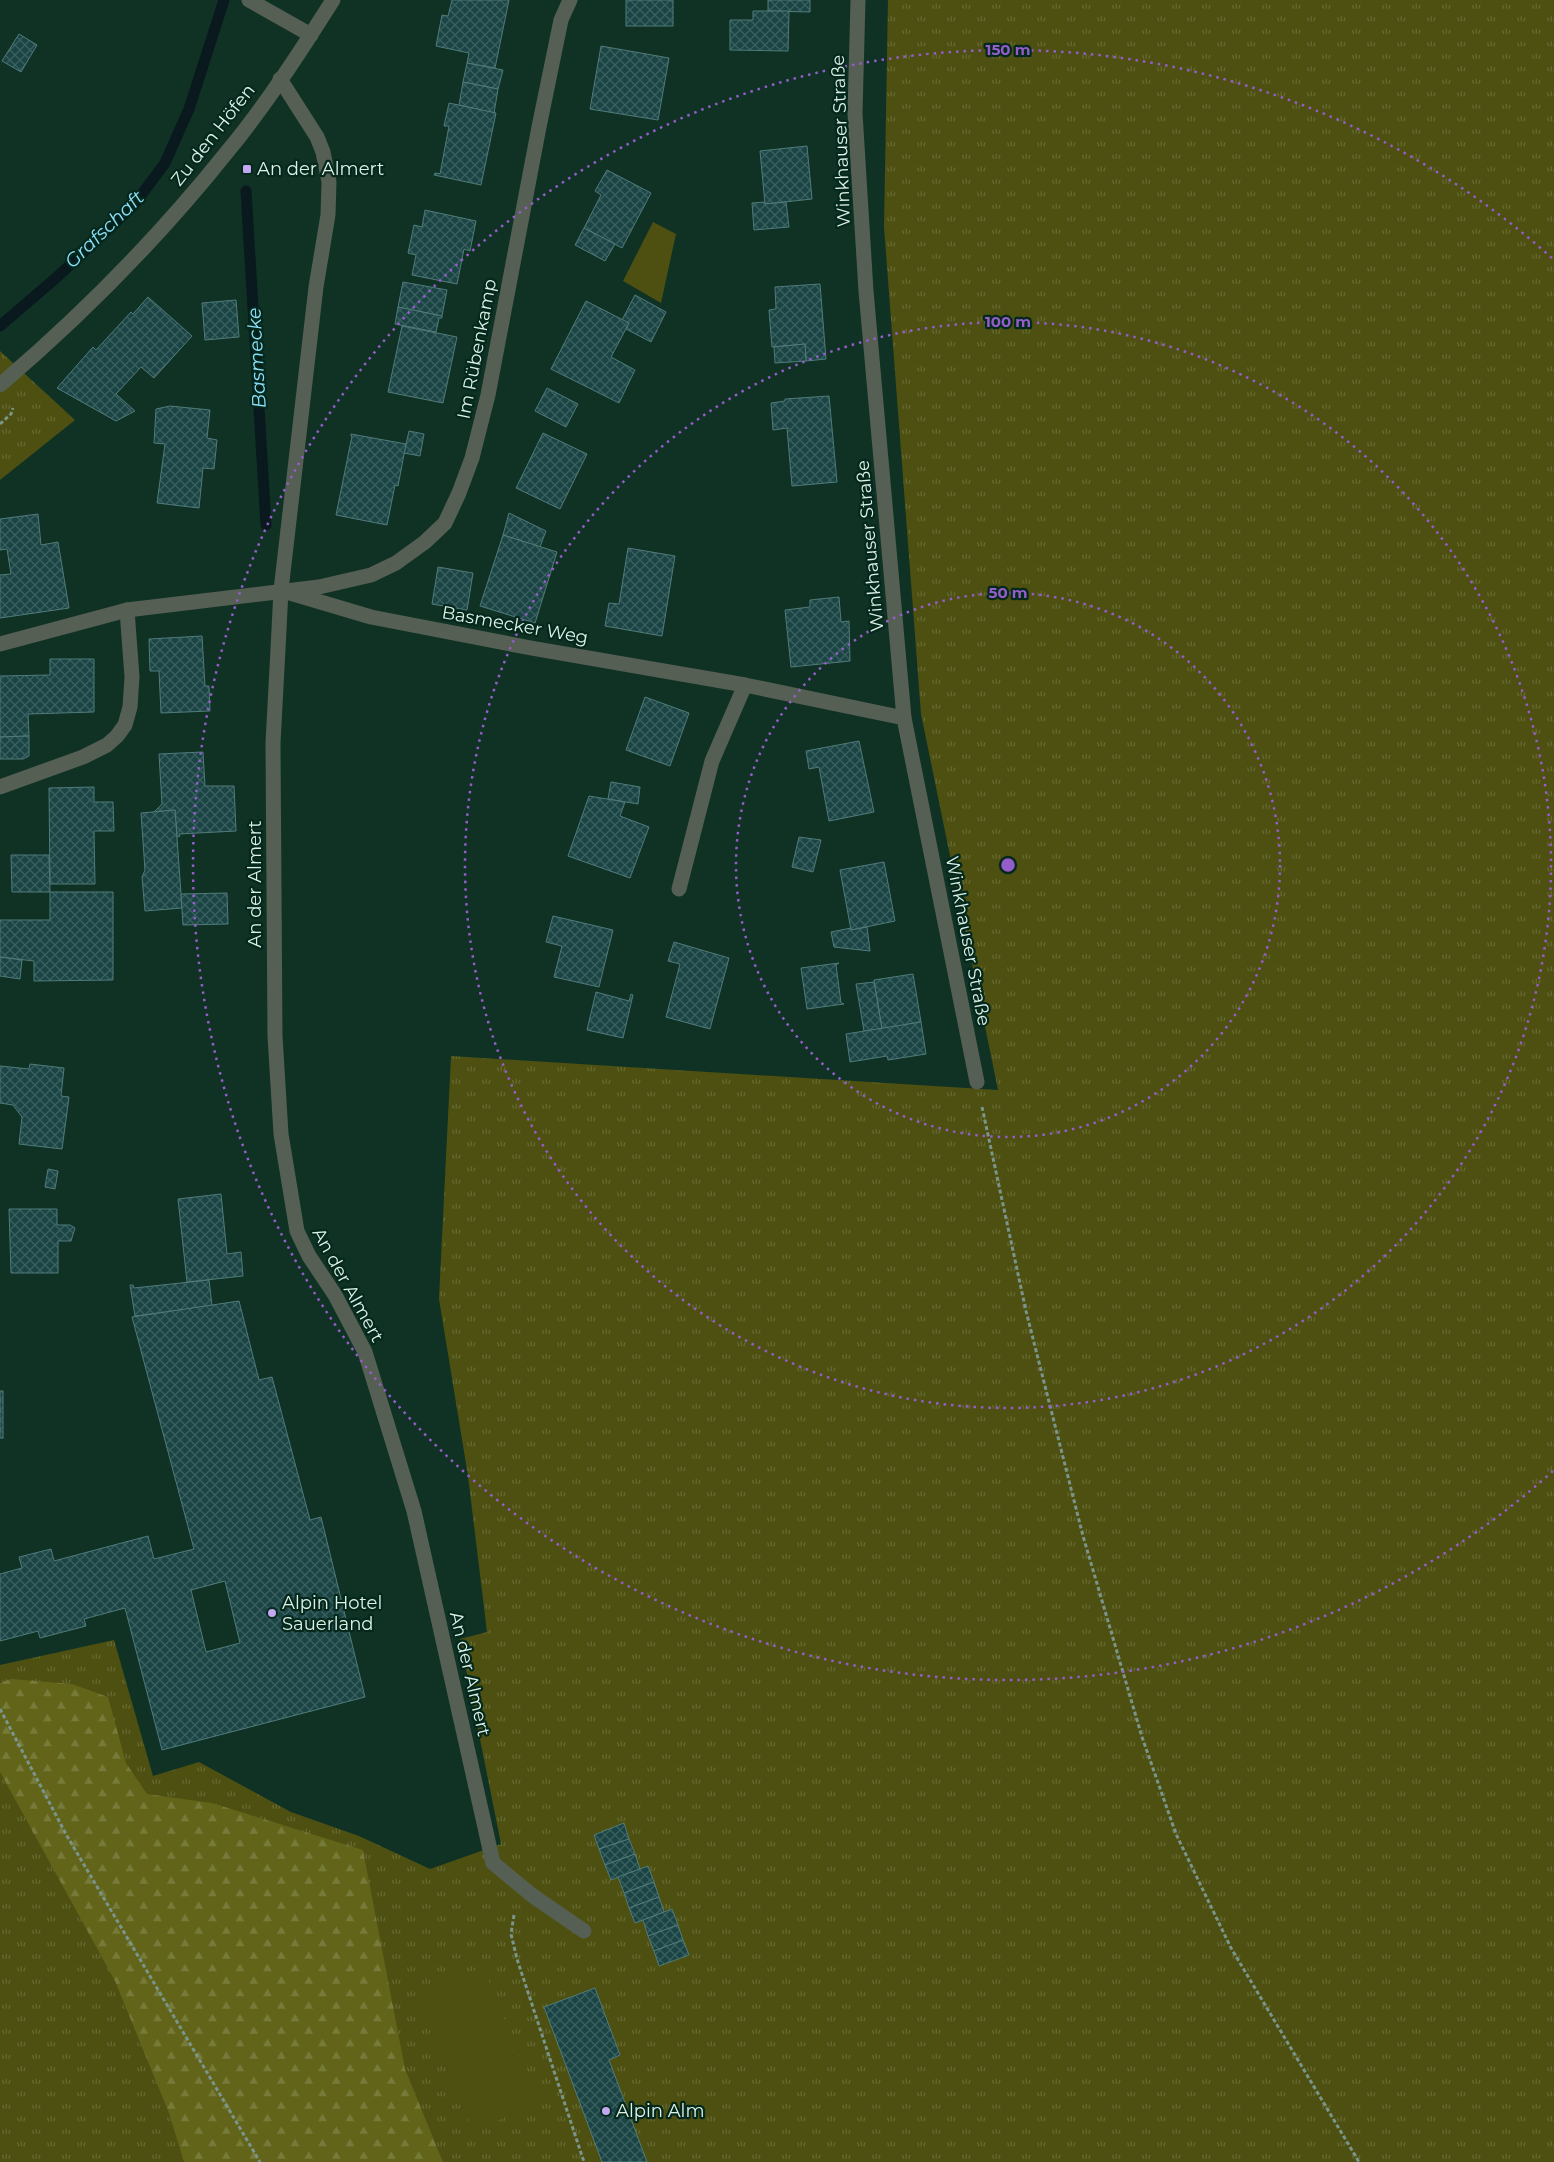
<svg xmlns="http://www.w3.org/2000/svg" width="1554" height="2162" font-family="Montserrat,sans-serif">
<style>
.grass{fill:url(#grass-tufts)}
.forest{fill:url(#forest-firs)}
.green{fill:#4d5010}
.lines{fill:none;stroke-linecap:round;stroke-linejoin:round}
.stream{stroke:#09191e;stroke-width:11}
.building{fill:url(#building-cross-hatch);stroke:#517b7a;fill-rule:evenodd}
.path{stroke:#7a958b;stroke-width:3;stroke-dasharray:4 2.5;stroke-linecap:butt}
.service{stroke:#565f53;stroke-width:15}
.minor{stroke:#565f53;stroke-width:15}
.tertiary{stroke:#565f53;stroke-width:15}
.ring{fill:none;stroke:#945dc9;stroke-width:2.5;stroke-dasharray:2.5 5}
.poi-dot{fill:#c4a7f1;stroke:#04281c;stroke-width:2}
.labels{text-anchor:middle;stroke-width:4.5;stroke-linejoin:round;paint-order:stroke}
.street-label{font-size:18px;fill:#ddf1e8;stroke:#04281c}
.poi-label{font-size:18px;fill:#ddf1e8;stroke:#04281c;text-anchor:start}
.water-label{font-size:19px;font-style:italic;fill:#8de1fc;stroke:#04281c}
.centre{fill:#945dc9;stroke:#04281c;stroke-width:2.5}
.ring-label{font-size:15px;text-anchor:middle;font-weight:bold;fill:#945dc9;stroke:#04281c;stroke-width:4.5;stroke-linejoin:round;paint-order:stroke}
</style>
<defs>
<pattern id="grass-tufts" width="24" height="20" patternUnits="userSpaceOnUse" patternTransform="scale(1.25)"><rect width="24" height="20" fill="#4d5010"/><path d="M3 7l-1-3M5 7V3M7 7l1-3M15 17l-1-3M17 17v-4M19 17l1-3" fill="none" stroke="#666a33"/></pattern>
<pattern id="forest-firs" width="22" height="20" patternUnits="userSpaceOnUse" patternTransform="scale(1.25)"><rect width="22" height="20" fill="#616419"/><path d="M5 1l3.5 6h-7zM16 11l3.5 6h-7z" fill="#777b3a"/></pattern>
<pattern id="building-cross-hatch" width="8" height="8" patternUnits="userSpaceOnUse" patternTransform="scale(1.25)"><rect width="8" height="8" fill="#1b4545"/><path d="M0 0l8 8M0 8l8-8" fill="none" stroke="#3c6060"/></pattern>
</defs>
<rect width="100%" height="100%" fill="#0f3225"/>
<!-- grass -->
<g class="grass">
<path d="M888,0H1554V2162H0V1665L114,1640L153,1776L199,1762L291,1812L359,1836L430,1869L501,1844L460,1639L487,1632L468,1476L439,1299L451,1056L998,1090L921,714L884,227Z"/>
<path d="M0,351L75,420L0,480Z"/>
</g>
<!-- forest -->
<path class="forest" d="M11,1679L72,1684L108,1697L126,1763L147,1794L212,1803L363,1850L405,2069L443,2162H184L169,2113L115,1981L0,1772V1683Z"/>
<!-- green -->
<g class="green">
<path d="M653,222L676,234L661,303L623,281Z"/>
<path d="M483,1967L539,2103L473,2131L416,1995Z"/>
</g>
<g class="lines">
<!-- stream -->
<g class="stream">
<path d="M246,191L266,525"/>
<path d="M0,326L57,277L133,206L165,163L189,109L224,0"/>
</g>
</g>
<!-- building -->
<g class="building">
<path d="M452,0H509L495,68L467,63L469,53L436,46L442,15L448,16Z"/>
<rect x="626" y="0" width="47" height="26"/>
<path d="M768,0H810V12L768,11Z"/>
<path d="M753,11H789L788,51L730,50V20H753Z"/>
<path d="M19,34L37,45L21,72L2,61Z"/>
<path d="M601,46L669,58L658,120L590,109Z"/>
<path d="M467,63L503,70L498,89L463,82Z"/>
<path d="M463,82L498,89L494,113L459,105Z"/>
<path d="M449,103L496,113L481,185L434,175L435,173L440,174L449,126H444Z"/>
<path d="M807,146L812,199L765,204L760,151Z"/>
<path d="M607,170L651,193L622,248L584,228L601,195L595,191Z"/>
<path d="M765,202V204L786,202L789,227L754,230L752,203Z"/>
<path d="M425,210L476,221L470,251L464,249L457,284L412,275L416,255L408,253L414,225L422,227Z"/>
<path d="M584,228L615,244L605,261L575,245Z"/>
<path d="M403,282L447,290L442,316L398,307Z"/>
<path d="M820,284L826,359L806,361L805,344L772,347L769,310L776,309L775,287Z"/>
<path d="M635,295L666,312L651,342L626,329L629,323L622,320Z"/>
<path d="M148,297L192,336L154,378L141,367L116,394L135,411L116,421L57,388L93,347L96,350L131,312L133,314Z"/>
<path d="M236,300L239,337L205,340L202,303Z"/>
<path d="M586,301L629,323L611,357L635,370L619,403L551,369Z"/>
<path d="M398,307L442,316V318H439L436,332L395,324Z"/>
<path d="M402,326L457,337L443,403L388,392Z"/>
<path d="M805,344L806,361L775,363L774,347Z"/>
<path d="M547,388L578,404L566,427L535,411Z"/>
<path d="M829,396L837,482L792,486L787,428L773,430L771,403L785,401V399Z"/>
<path d="M170,406L210,410L207,438L217,440L214,469L203,468L199,508L157,503L165,444L154,443L156,409Z"/>
<path d="M409,431L424,434L420,456L404,453Z"/>
<path d="M543,433L587,454L560,509L516,488Z"/>
<path d="M351,434L406,444L398,486L395,485L387,525L336,515L352,436H351Z"/>
<path d="M509,513L546,531L540,547L503,535Z"/>
<path d="M38,514L41,545L58,542L69,608L0,618V575L11,574L7,549L0,550V519Z"/>
<path d="M503,535L557,552L535,623L480,606Z"/>
<path d="M628,548L675,556L662,636L605,626L609,603L619,604Z"/>
<path d="M438,567L473,573L467,610L432,604Z"/>
<path d="M839,597L841,622L849,621L850,661L791,667L785,610L810,607V600Z"/>
<path d="M202,636L205,686H209L210,711L161,713L159,671H150L149,639Z"/>
<path d="M50,659H94V712L28,714L29,736L0,737V676L50,675Z"/>
<path d="M645,697L689,713L670,766L626,750Z"/>
<path d="M29,736V756L23,759H0V737Z"/>
<path d="M859,741L874,812L829,821L819,767L809,769L806,751Z"/>
<path d="M203,752L205,786H234L236,831L179,834L180,836L177,837L175,810L154,812L162,804L159,754Z"/>
<path d="M611,782L640,787L638,804L608,799Z"/>
<path d="M94,787V802H113L114,831H94L95,884H50L49,788Z"/>
<path d="M589,796L625,802L620,816L649,827L630,878L568,856Z"/>
<path d="M175,810L182,908L145,911L142,877L145,870L141,813Z"/>
<path d="M799,837L821,840L813,872L792,867Z"/>
<path d="M11,855H49L50,892H12Z"/>
<path d="M884,862L895,921L851,930L840,870Z"/>
<path d="M50,892H113V980L34,981V961L0,957V920H50Z"/>
<path d="M227,893L228,924L183,925L181,894Z"/>
<path d="M553,916L613,930L599,987L554,977L562,946L546,942Z"/>
<path d="M867,927L870,951L834,947L831,932L851,928V930Z"/>
<path d="M674,942L729,958L710,1029L666,1017L680,964L668,961Z"/>
<path d="M0,957L22,960L20,979L0,976Z"/>
<path d="M839,963L836,965L841,1003L844,1004L807,1009L801,968Z"/>
<path d="M913,974L921,1022L882,1029L874,980Z"/>
<path d="M874,982L882,1029L864,1031L856,984Z"/>
<path d="M596,992L629,1001L631,994L633,995L623,1038L587,1030Z"/>
<path d="M921,1022L926,1054L888,1060L887,1056L850,1062L846,1034Z"/>
<path d="M30,1064L64,1068L61,1096L69,1097L62,1149L19,1144L22,1117L13,1105L0,1103V1066L29,1069Z"/>
<path d="M48,1169L58,1171L55,1189L45,1187Z"/>
<path d="M221,1194L227,1254L241,1252L243,1276L187,1282L178,1199Z"/>
<path d="M9,1209H57V1225H70L75,1228L71,1241H58V1273H11Z"/>
<path d="M209,1280L212,1306L135,1316L130,1285H133L134,1288Z"/>
<path d="M239,1301L259,1380L272,1377L310,1520L321,1517L365,1697L162,1750L125,1608L84,1619L86,1626L40,1638L38,1631L0,1641V1574L22,1568L19,1557L51,1549L54,1561L148,1536L154,1559L194,1549L132,1317ZM225,1581L240,1643L206,1652L191,1590Z"/>
<rect x="0" y="1391" width="3" height="47"/>
<path d="M624,1823L629,1839L599,1849L594,1835Z"/>
<path d="M629,1839L635,1854L605,1865L599,1849Z"/>
<path d="M635,1854L640,1869L611,1880L605,1865Z"/>
<path d="M648,1866L654,1882L624,1893L618,1877Z"/>
<path d="M654,1882L659,1897L629,1908L624,1893Z"/>
<path d="M659,1897L664,1912L635,1923L629,1908Z"/>
<path d="M672,1909L678,1925L648,1936L643,1920Z"/>
<path d="M678,1925L683,1940L654,1951L648,1936Z"/>
<path d="M683,1940L689,1955L659,1966L654,1951Z"/>
<path d="M595,1988L620,2055L609,2060L647,2162H602L544,2007Z"/>
</g>
<g class="lines">
<!-- path -->
<g class="path">
<path d="M0,424L11,414L13,408"/>
<path d="M982,1107L1026,1311L1083,1536L1142,1737L1176,1834L1231,1948L1359,2162"/>
<path d="M0,1709L67,1836L260,2162"/>
<path d="M514,1915L511,1934L517,1959L584,2162"/>
</g>
<!-- service -->
<path class="service" d="M493,1863L533,1896L584,1931"/>
<!-- minor -->
<g class="minor">
<path d="M249,0L311,35"/>
<path d="M858,0L855,113L866,291L904,718L977,1082"/>
<path d="M280,79L317,137L323,152L329,182L328,215L316,287L281,590L278,649L273,743L275,1036L281,1134L297,1231L309,1256L335,1295L365,1352L414,1511L493,1863"/>
<path d="M290,593L371,617L531,648L745,685L904,718"/>
<path d="M0,644L127,610L319,587L371,575L396,563L425,542L445,523L459,493L472,458L488,395L539,127L561,20L570,0"/>
<path d="M0,787L83,757L107,745L117,736L125,725L130,707L132,677L127,610"/>
<path d="M679,889L712,761L745,685"/>
</g>
<!-- tertiary -->
<path class="tertiary" d="M0,385C82,315 160,236 227,152C266,105 300,52 333,0"/>
</g>
<!-- distance rings -->
<g class="ring">
<circle cx="1008" cy="865" r="272"/>
<circle cx="1008" cy="865" r="543"/>
<path d="M1553 1471A815 815 0 1 1 1553 259"/>
</g>
<!-- markers -->
<g class="poi-dot">
<rect x="242" y="164" width="10" height="10" rx="2.5"/>
<circle cx="272" cy="1613" r="5"/>
<circle cx="606" cy="2111" r="5"/>
</g>
<g class="labels">
<!-- street labels -->
<g class="street-label">
<text transform="translate(213 135) rotate(-52)" y="6">Zu den Höfen</text>
<text transform="translate(841 141) rotate(-92)" y="6">Winkhauser Straße</text>
<text transform="translate(477 349) rotate(-79)" y="6">Im Rübenkamp</text>
<text transform="translate(870 546) rotate(-95)" y="6">Winkhauser Straße</text>
<text transform="translate(515 625) rotate(10)" y="6">Basmecker Weg</text>
<text transform="translate(255 884) rotate(-90)" y="6">An der Almert</text>
<text transform="translate(968 941) rotate(79)" y="6">Winkhauser Straße</text>
<text transform="translate(348 1285) rotate(61)" y="6">An der Almert</text>
<text transform="translate(470 1674) rotate(77)" y="6">An der Almert</text>
</g>
<!-- poi labels -->
<g class="poi-label">
<text x="257" y="175">An der Almert</text>
<text x="282" y="1609">Alpin Hotel<tspan x="282" dy="21">Sauerland</tspan></text>
<text x="616" y="2117">Alpin Alm</text>
</g>
<!-- water labels -->
<g class="water-label">
<text transform="translate(104 229) rotate(-44)" y="7">Grafschaft</text>
<text transform="translate(256 358) rotate(-93)" y="7">Basmecke</text>
</g>
</g>
<circle cx="1008" cy="865" r="8" class="centre"/>
<g class="ring-label">
<text x="1008" y="55">150 m</text>
<text x="1008" y="327">100 m</text>
<text x="1008" y="598">50 m</text>
</g>
</svg>
